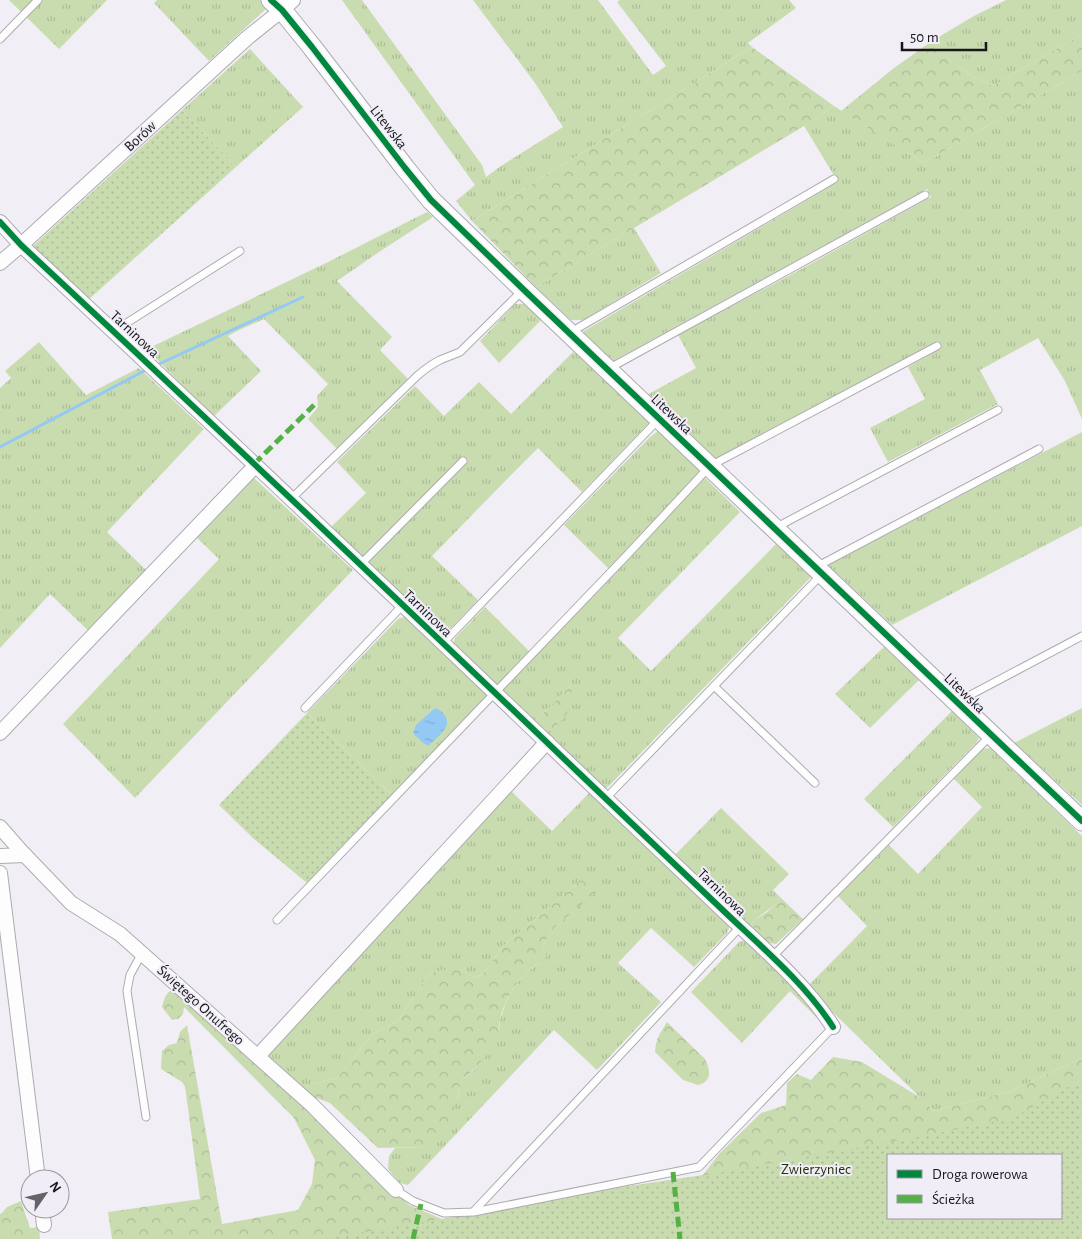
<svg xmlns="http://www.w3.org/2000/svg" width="1082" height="1239" font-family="'Alegreya Sans',sans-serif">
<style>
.grass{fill:url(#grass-tufts)}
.forest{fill:url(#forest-crowns);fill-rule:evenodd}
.park{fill:url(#park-dots);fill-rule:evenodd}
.water{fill:url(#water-ripples)}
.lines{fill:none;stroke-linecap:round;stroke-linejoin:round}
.stream{stroke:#94c9f6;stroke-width:3}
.lane-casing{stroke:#adabb0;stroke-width:9}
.street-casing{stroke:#adabb0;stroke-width:16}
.secondary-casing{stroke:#adabb0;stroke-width:21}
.lane{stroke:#fdfdfe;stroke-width:7}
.street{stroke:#fdfdfe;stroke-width:14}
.secondary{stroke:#fdfdfe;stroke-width:19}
.quiet{stroke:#55b145;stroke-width:5;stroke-dasharray:10 5;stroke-linecap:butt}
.cycleway-casing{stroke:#f0edf7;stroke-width:9}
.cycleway{stroke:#00873e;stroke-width:6}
.labels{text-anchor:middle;stroke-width:4;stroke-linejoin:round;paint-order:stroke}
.street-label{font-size:15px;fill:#18171b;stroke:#f0edf7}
.park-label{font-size:15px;fill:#24310e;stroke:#f0edf7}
</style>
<defs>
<pattern id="grass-tufts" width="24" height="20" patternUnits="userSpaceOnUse" patternTransform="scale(1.25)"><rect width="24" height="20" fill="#c9dcb0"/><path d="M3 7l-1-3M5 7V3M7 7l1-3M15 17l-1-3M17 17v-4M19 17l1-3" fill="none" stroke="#acbc97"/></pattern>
<pattern id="forest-crowns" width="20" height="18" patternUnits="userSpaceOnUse" patternTransform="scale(1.25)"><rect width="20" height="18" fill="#c9dcb0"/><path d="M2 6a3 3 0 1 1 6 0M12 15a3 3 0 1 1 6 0" fill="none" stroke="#acbc97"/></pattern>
<pattern id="park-dots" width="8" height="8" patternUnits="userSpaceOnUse" patternTransform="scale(1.25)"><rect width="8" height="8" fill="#c9dcb0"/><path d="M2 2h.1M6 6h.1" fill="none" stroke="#acbc97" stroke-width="1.8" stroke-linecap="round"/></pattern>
<pattern id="water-ripples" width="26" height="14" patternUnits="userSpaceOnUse" patternTransform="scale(1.25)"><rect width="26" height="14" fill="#94c9f6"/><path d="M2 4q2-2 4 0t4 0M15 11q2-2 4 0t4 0" fill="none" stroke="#7facd2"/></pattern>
</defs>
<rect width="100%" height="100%" fill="#f1eff5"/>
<!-- grass -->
<g class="grass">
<path d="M9,0H107L59,49Z"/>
<path d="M157,0H260L267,8L209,61L154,3Z"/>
<path d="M342,0H362L482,165L486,177L501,166L563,127L535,83L473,0H598L653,75L666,66L617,2L620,0H789L796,8L748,43L752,47L472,221L456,201L475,185Z"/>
<path d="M1006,0H1082V34L993,86L974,77L950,61L932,41L972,17Z"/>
<path d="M250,49L303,107L236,167L182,110Z"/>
<path d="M1082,71V419L1065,381L1038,338L980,370L998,404L888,462L870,428L925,399L908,367L935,352L931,346L718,458H711L645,396L696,368L678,335L805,267L931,197L927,189L611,362L583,337L584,331L838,182L804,126L834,106L924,163Z"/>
<path d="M427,212L433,217L379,252L337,281L392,337L380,350L408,379L337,449L308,419L318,407L317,396L328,384L264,319L235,332L228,336L261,371L213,417L147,349L324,264Z"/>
<path d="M634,228L661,273L583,320H571L536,287Z"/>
<path d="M515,304H525L541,320L499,363L480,341Z"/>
<path d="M39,342L86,395L139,368L204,429L107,532L147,571L253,477L353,570L135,798L63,724L219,559L194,535L97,639L50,594L0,648V388L11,378L5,371Z"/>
<path d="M573,352L578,355L599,375L602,373L650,419L649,423L582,492L538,448L512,474L432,556L478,600L452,627L443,634L329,529L366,493L337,462L415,386L444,416L479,382L511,414Z"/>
<path d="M658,431H663L700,469V473L609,569L564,525L650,437Z"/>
<path d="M1082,432V526L892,625L828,565Z"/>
<path d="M704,477L740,512L618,638L651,671L776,544L811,577L608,787L603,789L546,734L562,719L572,684L533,724L499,692Z"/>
<path d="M485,607L530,652L495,687L453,644L455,638Z"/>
<path d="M407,616L488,695L392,795L307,713L398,619Z"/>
<path d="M884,647L919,680L870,728L835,694Z"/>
<path d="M1082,708V805L1014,743Z"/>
<path d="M952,711L979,738L976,743L893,827L864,799Z"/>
<path d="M990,748L1082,836V1058L1011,1091L934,1111L807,987L867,926L838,896L889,845L918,874L982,807L954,779L982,749Z"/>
<path d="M511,791L552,831L590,792L731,923L727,933L694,967L651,928L618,963L661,1002L597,1070L554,1030L408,1185L400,1183L388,1169L389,1156L395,1148L423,1147L457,1100L461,1081L474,1070L485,1056L499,1029L500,1020L505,1005L513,989L523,976L546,956L542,947L552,930L578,907L581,880L503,946L485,972L475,978L460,969L434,972L425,978L421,987L398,1021L373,1034L337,1078L314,1084V1097L313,1101L264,1052Z"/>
<path d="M721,808L789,874L773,890L778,895L779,901C770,910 759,915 751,924L764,942L673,857Z"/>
<path d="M747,939L795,986L824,1021V1025L790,991L742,1043L691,992L739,942Z"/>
</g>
<!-- forest -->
<g class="forest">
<path d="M1082,34V71L924,163L841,111L894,68L932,41L950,61L974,77L993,86Z"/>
<path d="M752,47L834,106L804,126L536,287L472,221Z"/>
<path d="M572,684C572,691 572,702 569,709C565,719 554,727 546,734L533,724Z"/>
<path d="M581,880L599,885L598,890L552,930L542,947L547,956C534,966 522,975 513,989C508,998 501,1010 500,1021C498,1028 498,1036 494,1043C486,1058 474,1070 461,1081L457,1100L448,1124L423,1147L378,1148L330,1103L314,1097V1084L337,1078L373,1034L398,1021L421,987L425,978L434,972L440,970L460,969L475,978L485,972L503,946Z"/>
<path d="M778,895L803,919L776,944L764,942L751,924L755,920L767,912L779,901Z"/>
<path d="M177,987L299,1099L409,1205L442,1219L615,1188L703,1175L719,1154L761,1113L786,1105L787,1083L797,1074L811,1080L833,1057L862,1062L921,1098L934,1111L1011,1091L1082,1058V1239H112L108,1212L200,1199L185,1086L182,1082L161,1069L162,1051L169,1045L177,1043L180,1032L187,1025L222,1224L298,1210L312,1184L315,1160L294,1118L184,1007L183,1014L178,1019L172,1020L162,1007C165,996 166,992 177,987ZM888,1155H1061V1218H888Z"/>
<path d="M667,1022L705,1059C708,1065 712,1075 706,1081C704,1083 701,1084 698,1085L683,1080L655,1052C656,1037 660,1034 667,1022Z"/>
<path d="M21,1201L30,1228L39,1227L40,1239H0V1214L2,1213L7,1207Z"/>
</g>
<!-- park -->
<g class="park">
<path d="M182,110L236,167L87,301L32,247Z"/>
<path d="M307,713L392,795L307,883L254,839L219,805Z"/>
<path d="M1082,1079V1239H324L461,1216L615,1188L671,1181L923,1136L1013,1118ZM888,1155H1061V1218H888Z"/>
</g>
<!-- water -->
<path class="water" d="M435,708C440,710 442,711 445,716C453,727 436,738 428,746L422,742L413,733L416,725Z"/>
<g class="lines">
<!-- stream -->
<g class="stream">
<path d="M157,365L303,297"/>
<path d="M0,447L146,370"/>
</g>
<defs>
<g id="lane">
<path d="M0,39L38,0"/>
<path d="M114,331L240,251"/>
<path d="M571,332L834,179"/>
<path d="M608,369L925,195"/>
<path d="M291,499L417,376C424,370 432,364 440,360C447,357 453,355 460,352L523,290"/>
<path d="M775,528L998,410"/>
<path d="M360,565L463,461"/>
<path d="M818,566L1039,449"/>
<path d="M443,643L659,419"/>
<path d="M714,686L815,783"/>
<path d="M959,701L1082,636"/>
<path d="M305,708L402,606"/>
<path d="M606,798L822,574"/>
<path d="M277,920L628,554L710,466L937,346"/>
<path d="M142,953L130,975L127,991L146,1117"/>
<path d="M772,957L991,735"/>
<path d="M396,1190L413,1201L444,1213L474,1212L699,1167L833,1027"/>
<path d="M474,1211L740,927"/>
</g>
<g id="street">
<path d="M0,222L21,245C209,420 395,597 581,775C630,822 679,869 729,916C764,949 807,986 833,1027"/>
<path d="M0,263L21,245L247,38L282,10L293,0"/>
<path d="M0,733L255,466"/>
<path d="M0,827L21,851L71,903L120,934L312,1105L396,1190"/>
<path d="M0,856L25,855"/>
<path d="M0,873L38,1179"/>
<path d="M258,1056L547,742"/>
<path d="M42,1209L44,1225"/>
</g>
<path id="secondary" d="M271,0L282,10L312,47L405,168L431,200L524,290L1082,821"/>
</defs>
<!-- lane casing -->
<use href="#lane" class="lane-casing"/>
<!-- street casing -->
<use href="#street" class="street-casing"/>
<!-- secondary casing -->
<use href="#secondary" class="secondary-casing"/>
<!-- lane -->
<use href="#lane" class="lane"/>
<!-- street -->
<use href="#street" class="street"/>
<!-- secondary -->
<use href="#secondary" class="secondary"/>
<!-- quiet -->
<g class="quiet">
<path d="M254,464L314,405"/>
<path d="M673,1172L680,1239"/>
<path d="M413,1239L421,1204"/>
</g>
<defs>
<g id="cycleway">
<path d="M271,0L282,10L312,47L405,168L431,200L524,290L1082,821"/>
<path d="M0,222L21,245C209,420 395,597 581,775C630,822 679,869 729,916C764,949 807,986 833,1027"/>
</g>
</defs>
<!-- cycleway casing -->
<use href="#cycleway" class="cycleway-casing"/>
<!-- cycleway -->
<use href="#cycleway" class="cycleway"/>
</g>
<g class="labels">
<!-- street labels -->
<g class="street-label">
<text transform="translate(389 127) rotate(52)" y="5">Litewska</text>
<text transform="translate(140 136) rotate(-43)" y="5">Borów</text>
<text transform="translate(135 334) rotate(43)" y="5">Tarninowa</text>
<text transform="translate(672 414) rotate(44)" y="5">Litewska</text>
<text transform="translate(428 613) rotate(44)" y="5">Tarninowa</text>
<text transform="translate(965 693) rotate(44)" y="5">Litewska</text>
<text transform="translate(722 892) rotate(44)" y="5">Tarninowa</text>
<text transform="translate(201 1005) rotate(42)" y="5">Świętego Onufrego</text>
</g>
<!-- park labels -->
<g class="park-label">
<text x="816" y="1174">Zwierzyniec</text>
</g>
</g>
<!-- legend -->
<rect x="887" y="1154" width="175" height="65" fill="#f0edf7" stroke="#9a979f"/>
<rect x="897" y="1170" width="25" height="8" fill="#00873e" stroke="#9a979f"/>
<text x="932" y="1179" font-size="15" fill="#18171b">Droga rowerowa</text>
<rect x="897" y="1195" width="25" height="8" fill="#55b145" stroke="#9a979f"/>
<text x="932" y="1204" font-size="15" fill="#18171b">Ścieżka</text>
<!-- north arrow -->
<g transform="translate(45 1194) rotate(56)"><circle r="24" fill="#f0edf7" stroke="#9a979f"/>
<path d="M0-4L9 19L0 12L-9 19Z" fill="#646367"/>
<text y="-8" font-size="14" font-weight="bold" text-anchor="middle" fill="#18171b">N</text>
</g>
<!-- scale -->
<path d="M902 42v8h84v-8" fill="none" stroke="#18171b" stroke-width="2.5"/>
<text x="910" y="42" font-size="15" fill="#18171b" stroke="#f0edf7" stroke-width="4" paint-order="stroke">50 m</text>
</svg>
